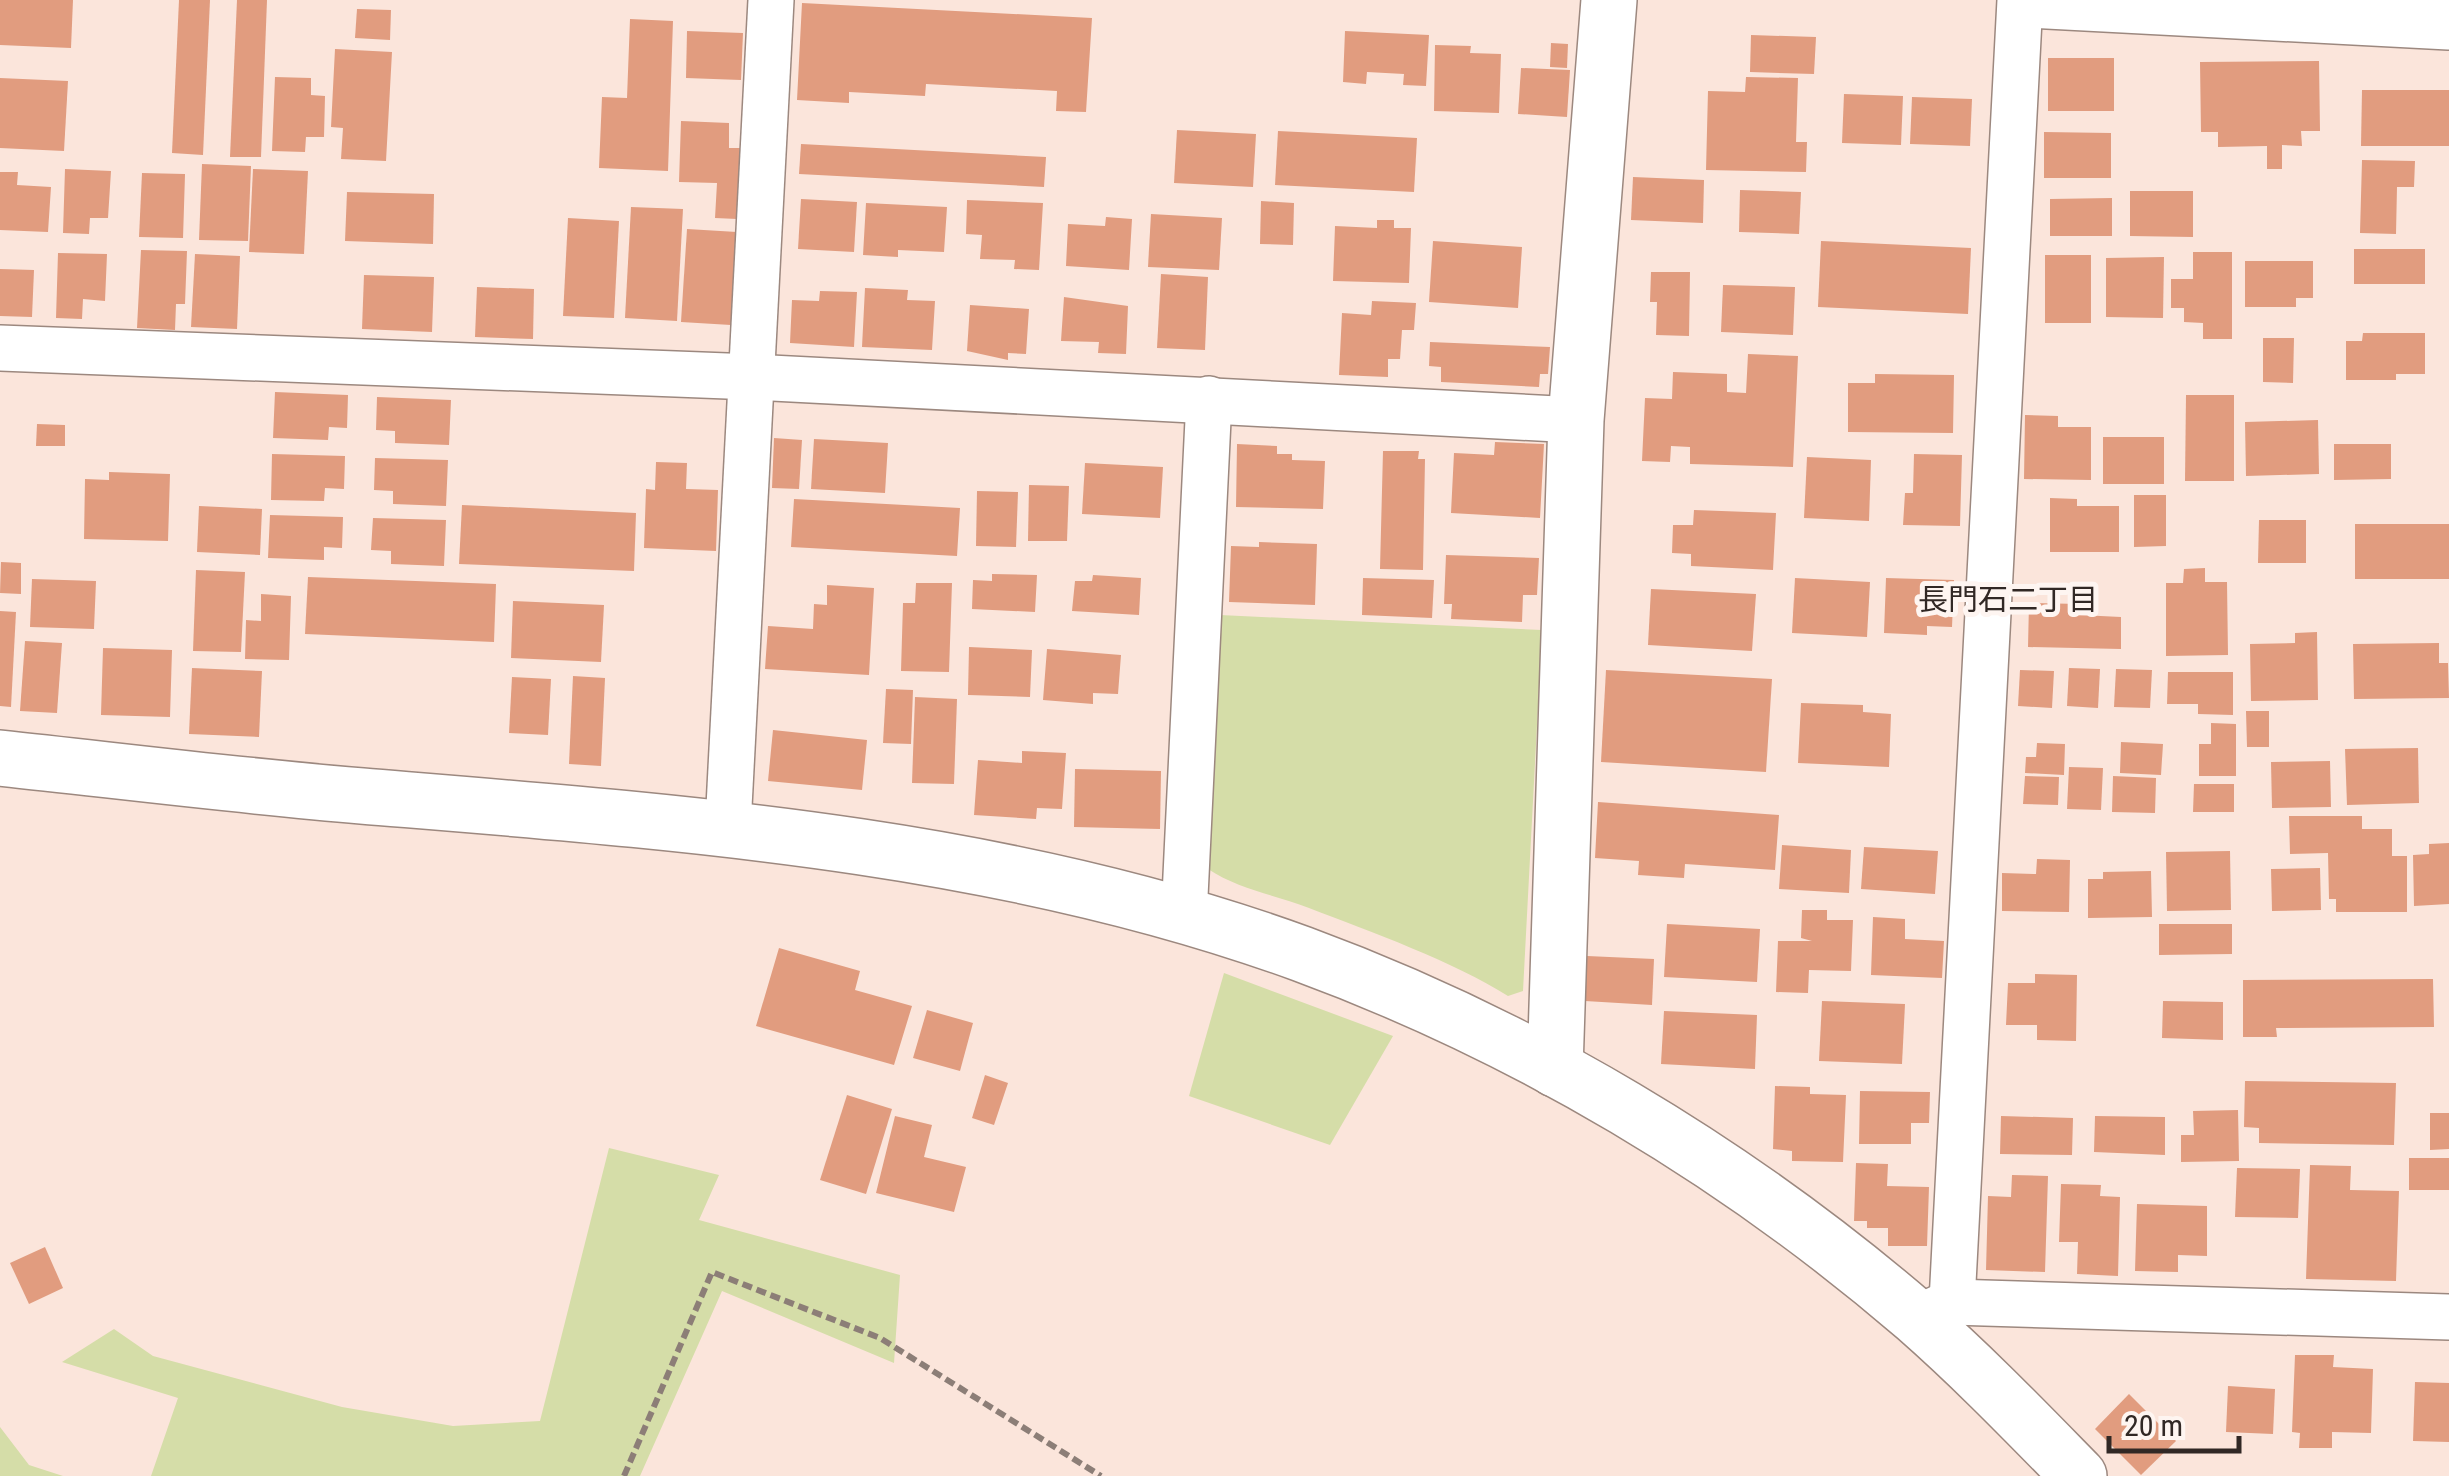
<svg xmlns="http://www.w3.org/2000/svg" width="2449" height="1476" font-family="'Roboto Condensed','Noto Sans JP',sans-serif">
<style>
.green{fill:#d5dda8}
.building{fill:#e19c7f}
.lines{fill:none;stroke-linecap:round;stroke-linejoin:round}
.minor-casing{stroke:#9c887f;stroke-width:48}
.tertiary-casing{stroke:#9c887f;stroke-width:58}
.path{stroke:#8c7e77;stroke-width:6;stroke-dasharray:10 5;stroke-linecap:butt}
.minor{stroke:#fff;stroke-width:45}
.tertiary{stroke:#fff;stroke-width:55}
.labels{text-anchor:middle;stroke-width:10;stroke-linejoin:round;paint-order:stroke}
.neighbourhood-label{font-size:30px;fill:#312825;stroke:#fef5f1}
</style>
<rect width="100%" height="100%" fill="#fbe5db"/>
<!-- green -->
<g class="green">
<path d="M1220,615L1542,630L1523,991L1508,996C1455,962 1369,931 1309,908C1275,895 1238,889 1208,869Z"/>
<path d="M1224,973L1393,1036L1330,1145L1189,1096Z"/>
<path d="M609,1148L719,1175L699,1220L900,1275L894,1363L722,1291L640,1476H151L178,1398L62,1362L114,1329L153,1356L342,1407L453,1426L540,1421Z"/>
<path d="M0,1427L29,1465L63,1476H0Z"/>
</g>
<!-- building -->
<g class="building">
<path d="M0,0H73L71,48L0,45Z"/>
<path d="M179,0H210L203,155L172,153Z"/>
<path d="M237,0H267L261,157H230Z"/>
<path d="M802,3L1092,18L1086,112L1056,111L1057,91L926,84L925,96L849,92V103L797,100Z"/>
<path d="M357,9L391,10L390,40L355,38Z"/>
<path d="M630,19L673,21L668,171L599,168L602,97L627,98Z"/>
<path d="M687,31L743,33L741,80L686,78Z"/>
<path d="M1345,31L1429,35L1426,86L1403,85L1404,74L1367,72L1366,84L1343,82Z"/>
<path d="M1751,35L1816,37L1814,74L1750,72Z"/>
<path d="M1551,43L1568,44L1567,68L1550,67Z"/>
<path d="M1435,45L1471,46L1470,53L1501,54L1499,113L1434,111Z"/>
<path d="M335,49L392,52L386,161L341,159L343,128L331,127Z"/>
<rect x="2048" y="58" width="66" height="53"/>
<path d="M2319,61L2320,131H2301L2302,146L2282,145V169H2267V146L2218,147V132H2201L2200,62Z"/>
<path d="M1521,68L1570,70L1567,117L1518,114Z"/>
<path d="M275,77L311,78V95L325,96L324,137H306L305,152L272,151Z"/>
<path d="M1746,77L1798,78L1796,142H1807L1806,172L1706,170L1708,91L1745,92Z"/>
<path d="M0,78L68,81L64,151L0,148Z"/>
<path d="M2362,90H2449V146H2361Z"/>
<path d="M1844,94L1903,96L1901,145L1842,143Z"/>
<path d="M1912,97L1972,99L1970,146L1910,144Z"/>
<path d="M681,121L729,123V148H740L737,219L715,218L717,183L679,182Z"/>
<path d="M1177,130L1256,134L1253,187L1174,183Z"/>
<path d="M1278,131L1417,138L1414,192L1275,185Z"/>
<path d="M2044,132L2111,133V178H2044Z"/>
<path d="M801,144L1046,157L1044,187L799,174Z"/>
<path d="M2362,160L2415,161L2414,187H2397L2396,234L2360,233Z"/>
<path d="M202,164L251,166L248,241L199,240Z"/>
<path d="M65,169L111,171L108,218H90L89,234L63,233Z"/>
<path d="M253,169L308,171L304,254L249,252Z"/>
<path d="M0,172H18L17,185L51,187L48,232L0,230Z"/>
<path d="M142,173L185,174L183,238L139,237Z"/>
<path d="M1633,177L1704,180L1703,223L1631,220Z"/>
<path d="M1740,190L1801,192L1799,234L1739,232Z"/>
<path d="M2130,191H2193V237L2130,236Z"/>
<path d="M347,192L434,194L433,244L345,241Z"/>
<path d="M2112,198V236H2050V199Z"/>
<path d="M801,199L857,202L854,252L798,249Z"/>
<path d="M967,200L1043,203L1039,270L1014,269L1015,260L980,259L982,235L966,234Z"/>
<path d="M1261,201L1294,203L1293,245L1260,244Z"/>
<path d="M866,203L947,207L944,252L898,250V257L863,255Z"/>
<path d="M631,207L683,209L677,321L625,318Z"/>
<path d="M1151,214L1222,218L1219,270L1148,267Z"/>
<path d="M1106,217L1132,219L1129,270L1066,266L1068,224L1105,226Z"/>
<path d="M568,218L619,221L614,318L563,316Z"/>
<path d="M1377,220H1394V228H1411L1409,283L1333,281L1335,226L1377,228Z"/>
<path d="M687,229L737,232L731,325L681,322Z"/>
<path d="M1433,241L1522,247L1518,308L1429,302Z"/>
<path d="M1821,241L1971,248L1968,314L1818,307Z"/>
<rect x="2354" y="249" width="71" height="35"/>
<path d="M141,250L187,251L185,304H176L175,330L137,328Z"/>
<path d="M2193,252H2232V339H2203V323L2184,322V308H2171V279H2193Z"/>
<path d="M58,253L107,254L105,301L83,299L82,319L56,318Z"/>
<path d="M195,254L240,256L237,329L191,327Z"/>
<rect x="2045" y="255" width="46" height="68"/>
<path d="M2164,257L2163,318L2106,317V258Z"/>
<path d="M2245,261H2313V298H2296V307H2245Z"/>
<path d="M0,269L34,270L32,317L0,316Z"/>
<path d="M1651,272H1690L1689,336L1656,335L1657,302H1650Z"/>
<path d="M1161,274L1208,277L1205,350L1157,348Z"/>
<path d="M364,275L434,277L432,332L362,329Z"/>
<path d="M1723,285L1795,287L1793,335L1721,332Z"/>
<path d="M477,287L534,289L533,339L475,337Z"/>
<path d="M865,288L908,290L907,300L935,301L932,350L862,347Z"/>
<path d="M820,291L857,292L854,347L790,343L792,300L819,301Z"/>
<path d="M1064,297L1128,306L1126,354L1098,353L1099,342L1061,341Z"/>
<path d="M1372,301L1416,303L1414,330H1402L1400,359H1388V377L1339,375L1342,313L1371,315Z"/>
<path d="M970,305L1029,309L1026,354L1008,353V360L967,351Z"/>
<path d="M2363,333H2425V374H2396V380H2346V341H2362Z"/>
<path d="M2263,338H2294L2293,383L2263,382Z"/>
<path d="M1430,342L1550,347L1548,374H1540L1539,387L1441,382V367L1429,366Z"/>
<path d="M1748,354L1798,356L1793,467L1690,464V447L1671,446L1670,462L1642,461L1645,398L1672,399L1673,372L1727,374V392L1746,393Z"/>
<path d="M1875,374L1954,375L1953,433L1848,432V383H1875Z"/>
<path d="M275,392L348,395L347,428L329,427L328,440L273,438Z"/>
<path d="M2186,395H2234V481H2185Z"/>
<path d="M377,397L451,400L449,445L395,443V431L376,430Z"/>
<path d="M2025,415L2058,416V427H2091V480L2024,479Z"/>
<path d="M2318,420L2319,474L2246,476L2245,422Z"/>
<path d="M37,424L65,425V446H36Z"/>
<rect x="2103" y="437" width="61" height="47"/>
<path d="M774,438L802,440L799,489L772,488Z"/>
<path d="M814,439L888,443L885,493L811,489Z"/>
<path d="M1495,442L1544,444L1540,518L1451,513L1454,453L1494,455Z"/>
<path d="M1237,444L1277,446V454H1292V460L1325,461L1323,509L1236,507Z"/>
<path d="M2334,444H2391V479L2334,480Z"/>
<path d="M1383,451H1419L1418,459H1425L1423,570L1380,569Z"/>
<path d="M272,454L345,456L344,489L325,488L324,501L271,500Z"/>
<path d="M1914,454L1962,455L1960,526L1903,525L1905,493H1913Z"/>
<path d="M1807,457L1871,460L1869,521L1804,518Z"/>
<path d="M375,458L448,460L446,506L393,504V491L374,490Z"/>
<path d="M656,462L687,463L686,489L718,490L716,551L644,548L646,489L655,490Z"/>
<path d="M1085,463L1163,467L1160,518L1082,514Z"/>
<path d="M109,472L170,474L168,541L84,539L85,479L109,480Z"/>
<path d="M1029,485L1069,486L1067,541H1028Z"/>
<path d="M977,491L1018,492L1016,547L976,546Z"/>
<path d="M2134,495H2166V546L2134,547Z"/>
<path d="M2050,498L2077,499V506H2119V552H2050Z"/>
<path d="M794,499L960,508L957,556L791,547Z"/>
<path d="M462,505L636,513L634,571L459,564Z"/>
<path d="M199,506L262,509L260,555L197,552Z"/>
<path d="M1694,510L1776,513L1773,570L1691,566V554L1672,553L1673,525H1693Z"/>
<path d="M270,515L343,517L342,548L324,547V560L268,558Z"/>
<path d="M373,518L446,520L444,566L391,564V551L371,550Z"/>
<path d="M2259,520H2306V563H2258Z"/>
<rect x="2355" y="524" width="94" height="55"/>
<path d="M1259,542L1317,544L1315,605L1229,602L1231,546L1259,547Z"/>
<path d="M1446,555L1539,558L1537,595H1523L1522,622L1451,619L1452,604H1444Z"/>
<path d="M1,562L21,563V594L0,593Z"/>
<path d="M2205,568V582H2227L2228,655L2166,656V583H2183L2184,569Z"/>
<path d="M196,570L245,572L241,652L193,651Z"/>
<path d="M992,574L1037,575L1035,612L972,609L973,580L992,581Z"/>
<path d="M1093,575L1141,578L1139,615L1072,611L1075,581H1092Z"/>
<path d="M308,577L496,584L494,642L305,634Z"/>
<path d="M1363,578L1434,580L1432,618L1362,615Z"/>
<path d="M1795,578L1870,582L1867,637L1792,633Z"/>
<path d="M1886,578L1954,580L1952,627L1927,626V635L1884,633Z"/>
<path d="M32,579L96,581L94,629L30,627Z"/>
<path d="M916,583H952L949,672L901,671L903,603H915Z"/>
<path d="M827,585L874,588L869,675L765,669L768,626L813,629L814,604L827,605Z"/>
<path d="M1651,589L1756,594L1752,651L1648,645Z"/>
<path d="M261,594L291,596L289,660L245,659L246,620L261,621Z"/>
<path d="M513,601L604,605L601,662L511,658Z"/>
<path d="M2029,603L2080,604V615L2121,617V649L2028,647Z"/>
<path d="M0,611L16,612L11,707L0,706Z"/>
<path d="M2317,632L2318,700L2251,701L2250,644L2295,643V633Z"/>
<path d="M25,641L62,643L57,713L20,711Z"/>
<path d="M2439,643V663H2448L2449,698L2354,699L2353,644Z"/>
<path d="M969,647L1032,650L1030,697L968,695Z"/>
<path d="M103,648L172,650L170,717L101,715Z"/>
<path d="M1047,649L1121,655L1118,694L1093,693V704L1043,700Z"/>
<path d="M192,668L262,671L259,737L189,734Z"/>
<path d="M2069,668L2100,669L2098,708L2067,706Z"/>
<path d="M2116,669L2152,670L2150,708L2114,707Z"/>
<path d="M1606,670L1772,679L1766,772L1601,762Z"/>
<path d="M2020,670L2054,671L2052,708L2018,706Z"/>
<path d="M2168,672H2233V715L2198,714V704H2167Z"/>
<path d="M573,676L605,678L601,766L569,764Z"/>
<path d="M512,677L551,679L548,735L509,733Z"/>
<path d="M886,689L913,690L911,744L883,743Z"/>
<path d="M915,697L957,699L954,784L912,783Z"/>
<path d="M1801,703L1863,705V712L1891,714L1889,767L1798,763Z"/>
<path d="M2246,711H2269V747H2247Z"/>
<path d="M2211,723L2236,724V776H2199V744H2211Z"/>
<path d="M773,730L867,740L862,790L768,781Z"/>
<path d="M2121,742L2163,744L2161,775L2120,773Z"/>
<path d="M2037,743L2065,744L2064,775L2025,773L2026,757H2036Z"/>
<path d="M2418,748L2419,803L2347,805L2345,749Z"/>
<path d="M1022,751L1066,753L1062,809L1037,808L1036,819L974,815L978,760L1022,763Z"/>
<path d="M2330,761L2331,807L2272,808L2271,762Z"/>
<path d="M2069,767L2103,768L2101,810L2067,809Z"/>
<path d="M1075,769L1161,771L1160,829L1074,827Z"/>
<path d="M2025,776L2059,777L2058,805L2023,804Z"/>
<path d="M2113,776L2156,778L2155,813L2112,812Z"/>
<path d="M2194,784H2234V812H2193Z"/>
<path d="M1598,802L1779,815L1775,870L1685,864L1684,878L1638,875L1639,861L1595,858Z"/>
<path d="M2289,816H2362V829H2392V856H2407V912H2336V899H2329L2328,853L2290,854Z"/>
<path d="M2449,843V904L2414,906L2413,855L2429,854V844Z"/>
<path d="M1782,845L1851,850L1849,893L1779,889Z"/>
<path d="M1864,847L1938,851L1935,894L1861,889Z"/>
<path d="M2230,851L2231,910L2167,911L2166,852Z"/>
<path d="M2037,859L2070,860L2069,912L2002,911V873L2036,874Z"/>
<path d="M2320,868L2321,910L2272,911L2271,869Z"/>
<path d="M2151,871L2152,917L2088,918V879H2103V872Z"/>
<path d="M1802,910H1827V920H1853L1851,971L1809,970L1808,993L1776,992L1778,941H1812L1801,938Z"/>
<path d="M1873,917L1905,919V939L1944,941L1942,978L1871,975Z"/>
<path d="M1667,924L1760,929L1757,982L1664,977Z"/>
<path d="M2159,924H2232V954L2159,955Z"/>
<path d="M779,948L860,971L855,990L912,1006L894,1065L756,1026Z"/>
<path d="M1587,956L1654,959L1652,1005L1585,1001Z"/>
<path d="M2035,974L2077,975L2076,1041L2037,1040V1025H2006L2008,983H2035Z"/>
<path d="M2433,979L2434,1027L2276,1028L2277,1037H2243V980Z"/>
<path d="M1822,1001L1905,1004L1902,1064L1819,1061Z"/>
<path d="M2163,1001L2223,1002V1040L2162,1038Z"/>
<path d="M927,1010L973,1023L960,1071L913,1058Z"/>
<path d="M1664,1011L1757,1015L1755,1069L1661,1064Z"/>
<path d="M985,1075L1008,1083L994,1125L972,1118Z"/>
<path d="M2245,1081L2396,1083L2394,1145L2259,1143V1128L2244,1127Z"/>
<path d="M1775,1086L1810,1087V1094L1846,1095L1843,1162L1792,1161V1151L1773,1149Z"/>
<path d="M1860,1091L1930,1092L1929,1123H1911V1144H1859Z"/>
<path d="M847,1095L892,1109L866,1194L820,1180Z"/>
<path d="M2238,1110L2239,1161L2181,1162V1135H2194L2193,1111Z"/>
<path d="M2430,1113H2449V1149L2430,1150Z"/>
<path d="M895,1116L932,1125L924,1157L966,1167L954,1212L876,1193Z"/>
<path d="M2001,1116L2073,1118L2072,1155L2000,1154Z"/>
<path d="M2095,1116L2165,1117V1155L2094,1152Z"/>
<rect x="2409" y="1158" width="40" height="32"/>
<path d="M1856,1163L1888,1164L1887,1186L1929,1187L1927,1246H1888V1228H1867V1221H1854Z"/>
<path d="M2310,1165L2351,1166L2350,1190L2399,1191L2396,1281L2306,1279Z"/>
<path d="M2237,1168L2300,1169L2298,1218L2235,1217Z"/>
<path d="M2012,1175L2048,1176L2045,1272L1986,1270L1988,1196L2011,1197Z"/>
<path d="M2061,1184L2101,1185L2100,1196L2120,1197L2118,1276L2077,1274L2078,1242H2059Z"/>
<path d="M2137,1204L2207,1206V1256L2178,1255V1272L2135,1271Z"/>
<path d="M45,1247L63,1288L29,1304L10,1263Z"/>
<path d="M2295,1355H2334L2333,1367L2373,1369L2371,1433L2332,1432V1448H2299L2300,1433L2292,1432Z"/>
<path d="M2415,1382L2449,1383V1442L2413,1441Z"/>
<path d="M2228,1386L2275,1389L2273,1434L2226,1432Z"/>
<path d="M2129,1394L2176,1441L2141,1475L2095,1429Z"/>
</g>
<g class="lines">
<defs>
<g id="minor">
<path d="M0,348L753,377L1576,420"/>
<path d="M728,826L771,0"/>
<path d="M1184,917L1209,399"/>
<path d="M1952,1302L2020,0"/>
<path d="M1924,1315L1952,1302L2449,1317"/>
</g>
<g id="tertiary">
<path d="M2027,0L2449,22"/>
<path d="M0,758C121,771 241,786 362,796C679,822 1001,844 1302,954C1525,1036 1736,1162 1916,1317C1973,1367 2026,1422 2079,1476"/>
<path d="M1555,1069L1576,420L1609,0"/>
</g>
</defs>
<!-- minor casing -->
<use href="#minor" class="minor-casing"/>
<!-- tertiary casing -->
<use href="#tertiary" class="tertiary-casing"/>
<!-- path -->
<path class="path" d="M624,1476L712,1272L880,1338L1101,1476"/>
<!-- minor -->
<use href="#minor" class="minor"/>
<!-- tertiary -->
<use href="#tertiary" class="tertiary"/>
</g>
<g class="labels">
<!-- neighbourhood labels -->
<g class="neighbourhood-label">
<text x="2008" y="610">長門石二丁目</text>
</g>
</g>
<!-- scale -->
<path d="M2109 1436v15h130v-15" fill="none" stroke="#312825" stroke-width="5"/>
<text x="2124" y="1436" font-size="30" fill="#312825" stroke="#fef5f1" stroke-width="8" paint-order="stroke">20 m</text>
</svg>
